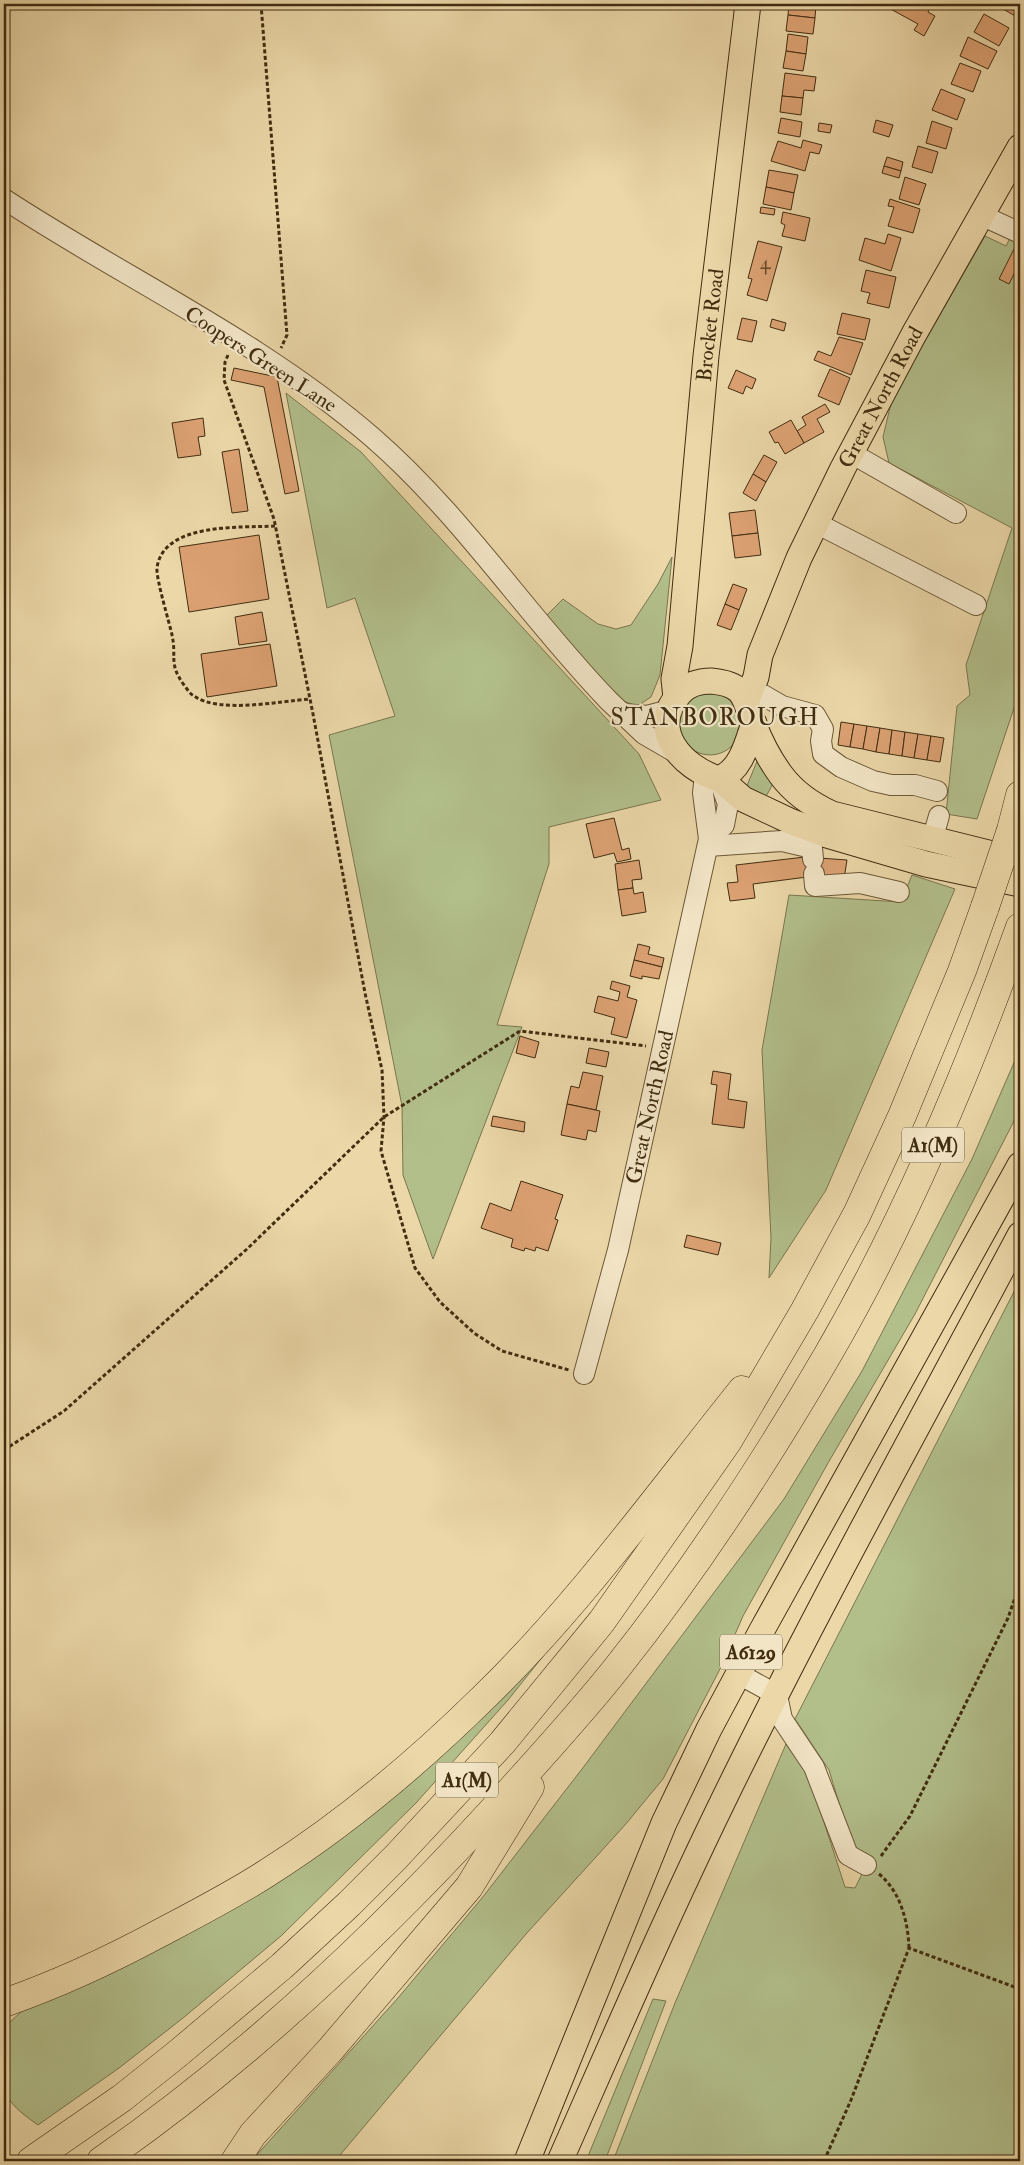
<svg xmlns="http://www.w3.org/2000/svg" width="1024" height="2165" font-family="'IM FELL Double Pica',serif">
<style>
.green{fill:#b2bf8b;stroke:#7a764e}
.building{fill:#dca172;stroke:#412d10}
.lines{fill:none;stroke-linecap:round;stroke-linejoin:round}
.minor-casing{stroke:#6c5836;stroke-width:22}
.major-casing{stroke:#412d10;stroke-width:27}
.highway-casing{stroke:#412d10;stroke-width:29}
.path{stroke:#412d10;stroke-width:3;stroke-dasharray:4 2.5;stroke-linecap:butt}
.minor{stroke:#f2e5c6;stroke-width:20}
.major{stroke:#ebd7a8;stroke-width:25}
.highway{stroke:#ebd7a8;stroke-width:28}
.highway-bridge-casing{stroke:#412d10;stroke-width:29;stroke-linecap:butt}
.highway-bridge{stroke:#ebd7a8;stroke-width:28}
.labels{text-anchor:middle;stroke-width:4.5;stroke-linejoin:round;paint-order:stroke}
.number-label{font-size:19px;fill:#684a28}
.shield{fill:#f2e5c6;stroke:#766447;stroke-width:1}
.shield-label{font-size:20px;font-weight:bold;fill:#412d10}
.street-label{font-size:21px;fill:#412d10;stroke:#f2e5c6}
.quarter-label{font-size:24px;letter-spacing:1px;fill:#412d10;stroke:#f2e5c6}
</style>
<rect width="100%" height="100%" fill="#ebd7a8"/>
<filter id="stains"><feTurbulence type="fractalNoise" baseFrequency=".004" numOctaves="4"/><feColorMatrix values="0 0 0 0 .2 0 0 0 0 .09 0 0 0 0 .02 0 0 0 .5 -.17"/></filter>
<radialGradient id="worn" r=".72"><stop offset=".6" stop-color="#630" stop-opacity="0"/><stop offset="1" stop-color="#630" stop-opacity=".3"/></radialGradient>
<!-- green -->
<g class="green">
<path d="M1020,218V690L977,819L946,814L957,706L970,695L966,665L1012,528L889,463L883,437L892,399L985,236L1006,246Z"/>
<path d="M286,393L361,452L639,754L661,800L549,827V864L497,1025L522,1027L433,1259L403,1175L402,1106L329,735L395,716L355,598L327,608Z"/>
<path d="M672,557L660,675L651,697L642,703V708L621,700L546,616L563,599L598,624L616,629L631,625L658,584Z"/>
<circle cx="710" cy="724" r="31"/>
<path d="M758,759L774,782L764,800L746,788Z"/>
<path d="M912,875L955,889L826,1190L769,1278L771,1238L762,1050L789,895L901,902Z"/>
<path d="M1020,1049V1107L1013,1123L915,1314L828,1463L743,1616L720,1669L663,1779L625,1825L526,1934L335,2161H288L254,2158L398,1998L482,1898L582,1769L784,1499L862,1371L972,1159Z"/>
<path d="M1020,1280V2161H613L675,2003L786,1744L809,1776L845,1887L855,1888L871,1856L852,1846L829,1770L795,1719Z"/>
<path d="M588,1600L508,1700L416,1803L281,1936L183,2018L119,2068L38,2125C28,2118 12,2107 7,2095C0,2079 4,2047 4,2028L24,2009L211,1918Z"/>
<path d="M653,1999L666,2001L605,2161H586Z"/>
</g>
<!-- building -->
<g class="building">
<path d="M789,4H816L815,18L788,15Z"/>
<path d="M888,4H926L930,6L928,12L935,16L924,36L914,30L918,24L887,7Z"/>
<path d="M997,4H1020V11L1017,17L996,5Z"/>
<path d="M984,14L1009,28L999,46L974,32Z"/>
<path d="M788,15L815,18L813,34L786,31Z"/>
<path d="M788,34L808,37L806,54L786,51Z"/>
<path d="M968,37L997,51L988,69L960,56Z"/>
<path d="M786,51L806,54L803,71L783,68Z"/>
<path d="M960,63L981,71L973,92L951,84Z"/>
<path d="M785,73L816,77L814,91L804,90L803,98L782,96Z"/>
<path d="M941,89L965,99L957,120L932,110Z"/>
<path d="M782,96L803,98L801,115L780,112Z"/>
<path d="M781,118L802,122L800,137L778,133Z"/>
<path d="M876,120L893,125L889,137L873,132Z"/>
<path d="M932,121L952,128L946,149L926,143Z"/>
<path d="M819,123L832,125L830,133L818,131Z"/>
<path d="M803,140L822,145L819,154L810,152L805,171L771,161L778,141L801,148Z"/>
<path d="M918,146L938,152L932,173L912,167Z"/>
<path d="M887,157L903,162L901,171L884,166Z"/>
<path d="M884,166L901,171L899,178L882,173Z"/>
<path d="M769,170L798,175L794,193L766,187Z"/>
<path d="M905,177L926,184L919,205L899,199Z"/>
<path d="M766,187L794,193L791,210L763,204Z"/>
<path d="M890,199L920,209L913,233L888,226L894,207L888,206Z"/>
<path d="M761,207L775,209L774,215L760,213Z"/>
<path d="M783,212L810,218L805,241L782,236L785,225L781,223Z"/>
<path d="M888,234L901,238L891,271L859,260L865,238L885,244Z"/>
<path d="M758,241L782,247L767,301L747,295L752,279L748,278Z"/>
<path d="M1018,241L1020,242V262L1009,284L999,279Z"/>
<path d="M866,270L896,277L889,308L867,303L870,293L861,291Z"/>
<path d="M842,313L870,319L865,340L837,334Z"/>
<path d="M742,318L757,321L752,342L737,339Z"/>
<path d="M772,319L786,323L784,331L770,327Z"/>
<path d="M839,337L863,343L851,375L814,360L818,351L831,356Z"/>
<path d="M234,368L277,377L299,491L285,494L264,387L231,380Z"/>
<path d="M830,369L850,378L839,405L818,396Z"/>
<path d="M736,370L756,379L752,389L746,386L743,394L728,388Z"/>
<path d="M825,404L830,412L817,419L824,432L804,443L797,431L806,425L802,417Z"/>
<path d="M203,418L205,436L198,437L201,455L178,458L172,423Z"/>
<path d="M791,420L804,443L785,454L778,442L775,443L769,432Z"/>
<path d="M239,449L248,511L232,513L222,452Z"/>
<path d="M764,455L777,462L766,482L753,474Z"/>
<path d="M753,474L766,482L756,501L743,493Z"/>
<path d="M755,510L758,533L732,536L729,513Z"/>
<path d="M758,533L761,555L735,558L732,536Z"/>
<path d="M259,535L269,599L189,612L179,547Z"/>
<path d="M733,584L747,589L739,610L725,604Z"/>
<path d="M725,604L739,610L731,630L717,625Z"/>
<path d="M262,612L267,641L239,645L235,617Z"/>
<path d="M270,644L277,686L207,697L201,654Z"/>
<path d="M841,722L854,724L850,747L838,745Z"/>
<path d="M854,724L867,726L863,749L850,747Z"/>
<path d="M867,726L880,728L876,752L863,749Z"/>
<path d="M880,728L892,730L889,754L876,752Z"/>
<path d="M892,730L905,732L902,756L889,754Z"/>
<path d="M905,732L918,734L914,758L902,756Z"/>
<path d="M918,734L931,736L927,760L914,758Z"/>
<path d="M931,736L944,738L940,762L927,760Z"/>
<path d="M614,818L622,850L629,848L631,859L617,862L614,853L594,858L586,824Z"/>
<path d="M805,857L847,860L844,879L824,876V873L807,874V877L753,884L755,898L730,901L727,883L738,882L736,865Z"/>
<path d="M639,860L642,879L632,880L633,888L618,890L615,864Z"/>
<path d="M633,888L634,894L643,892L646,912L622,916L618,890Z"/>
<path d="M638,944L650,947L648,954L664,958L662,967L634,960Z"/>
<path d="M634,960L662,967L659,979L642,976V979L630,976Z"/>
<path d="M612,981L630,986L627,997L637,1000L627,1038L611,1034L615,1018L594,1012L598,996L618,1001L620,992L610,989Z"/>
<path d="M520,1036L539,1042L535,1058L516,1053Z"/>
<path d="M589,1048L609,1052L606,1067L586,1063Z"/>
<path d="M713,1071L731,1074L728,1099L747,1102L744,1128L712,1124L717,1085L711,1084Z"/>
<path d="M583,1072L603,1076L596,1110L567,1104L571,1086L579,1088Z"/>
<path d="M567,1104L600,1111L596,1132L588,1130L586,1140L561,1135Z"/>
<path d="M493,1116L525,1122L524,1132L491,1126Z"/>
<path d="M521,1181L563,1195L555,1219L558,1220L548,1251L536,1247L535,1251L525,1248L524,1251L511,1247L513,1239L481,1228L490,1203L511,1211Z"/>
<path d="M687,1235L721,1243L718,1255L684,1247Z"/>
</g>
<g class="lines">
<defs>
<g id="minor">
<path d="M4,199C126,279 261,341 372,437C462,515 527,616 609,701L644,734L675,752"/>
<path d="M983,216L1020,233"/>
<path d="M851,453L956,513"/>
<path d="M816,523L976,605"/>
<path d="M747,700L763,695L782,706L815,715L823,729L821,741L823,754L841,767L873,781L891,785H915L937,791"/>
<path d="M625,714L647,716L670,710"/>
<path d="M709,839L724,825L728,804L719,779"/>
<path d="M932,840L939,816"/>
<path d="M708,846L782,841L812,848L813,859"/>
<path d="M814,874L815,886L860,883L899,892"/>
<path id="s1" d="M584,1374L618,1250L709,839L703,793L705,775"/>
<path d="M739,1674L777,1695L782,1719L814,1767L848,1855L866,1865"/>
</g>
<g id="major">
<path id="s2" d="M676,698L674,679L680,646L706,356L748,4"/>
<path id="s3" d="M747,700L756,677L760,655L799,558L843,468L914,334L1020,147"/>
<path d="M754,723C747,744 741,770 719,779C682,768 647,729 680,693C687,685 699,681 711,681C746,684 744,698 754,725C761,743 770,760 781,775C795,794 812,805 832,814L1020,861"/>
<path d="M720,779L743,799L792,822L827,835L926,864L1020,884"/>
<path d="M527,2161L664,1823L709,1729L762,1630L1020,1165"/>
<path d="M560,2161C613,2041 665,1920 723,1801C816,1610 920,1423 1020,1235"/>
</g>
<g id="highway">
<path d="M1011,830L1020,795"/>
<path d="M4,2003C58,1984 110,1960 160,1933C196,1914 233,1895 267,1873C346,1823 418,1762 484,1697C578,1606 660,1492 742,1390"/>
<path d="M31,2161L122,2098L176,2055L282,1966L349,1904L396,1857L502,1743L602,1621L728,1441L805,1310L857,1214L902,1116L962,971L985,907"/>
<path d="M101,2161C245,2061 374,1940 492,1811C534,1764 577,1718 616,1669C694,1571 764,1464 827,1356C906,1220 967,1075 1020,927"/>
<path d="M235,2161L253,2134L330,2050L469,1887L530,1787"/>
</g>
</defs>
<!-- minor casing -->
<use href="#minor" class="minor-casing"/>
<!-- major casing -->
<use href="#major" class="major-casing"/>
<!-- highway casing -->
<use href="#highway" class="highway-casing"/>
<!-- path -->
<g class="path">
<path d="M261,4L287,335L281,348"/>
<path d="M228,355L225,362L224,380L274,519L313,714L365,993L382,1070L384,1117L381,1151L415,1268L440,1302L474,1333L502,1351L569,1370"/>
<path d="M275,526C241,528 163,522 157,568C156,579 169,621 172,635C177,657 168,663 184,685C187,689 190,694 194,696C220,714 279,701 310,699"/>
<path d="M4,1450L64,1411L247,1249L384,1117L520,1031L646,1046"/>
<path d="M881,1856L910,1816L1008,1618L1020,1583"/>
<path d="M879,1874C901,1892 908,1922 909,1948"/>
<path d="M824,2161L851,2100L909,1948L1020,1989"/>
</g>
<!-- minor -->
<use href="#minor" class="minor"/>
<!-- major -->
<use href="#major" class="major"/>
<!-- highway -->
<use href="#highway" class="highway"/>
<defs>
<path id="highway-bridge" d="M985,907L1011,830"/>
</defs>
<!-- highway-bridge casing -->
<use href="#highway-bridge" class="highway-bridge-casing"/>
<!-- highway-bridge -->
<use href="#highway-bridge" class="highway-bridge"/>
</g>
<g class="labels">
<!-- number labels -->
<g class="number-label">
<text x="765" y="269">4</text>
</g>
<!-- shield labels -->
<g class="shield">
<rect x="902" y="1127.5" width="62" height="35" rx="4"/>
<rect x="720" y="1634.5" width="62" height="35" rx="4"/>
<rect x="436" y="1762.5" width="62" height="35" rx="4"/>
</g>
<g class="shield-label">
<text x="933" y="1152">A1(M)</text>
<text x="751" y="1659">A6129</text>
<text x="467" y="1787">A1(M)</text>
</g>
<!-- street labels -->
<g class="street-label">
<text dy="7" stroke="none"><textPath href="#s2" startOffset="375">Brocket Road</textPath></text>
<text transform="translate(261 359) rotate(33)" y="7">Coopers Green Lane</text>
<text dy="7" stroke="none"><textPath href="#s3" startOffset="332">Great North Road</textPath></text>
<text dy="7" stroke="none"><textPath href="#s1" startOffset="275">Great North Road</textPath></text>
</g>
<!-- quarter labels -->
<g class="quarter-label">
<text x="715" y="725">STANBOROUGH</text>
</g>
</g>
<!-- margin -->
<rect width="1024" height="2165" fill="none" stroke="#ebd7a8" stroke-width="20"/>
<rect x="5" y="5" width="1014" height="2155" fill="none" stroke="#412d10" stroke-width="2.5"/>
<rect x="10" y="10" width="1004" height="2145" fill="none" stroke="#412d10"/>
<rect width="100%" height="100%" filter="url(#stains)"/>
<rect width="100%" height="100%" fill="url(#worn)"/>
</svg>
